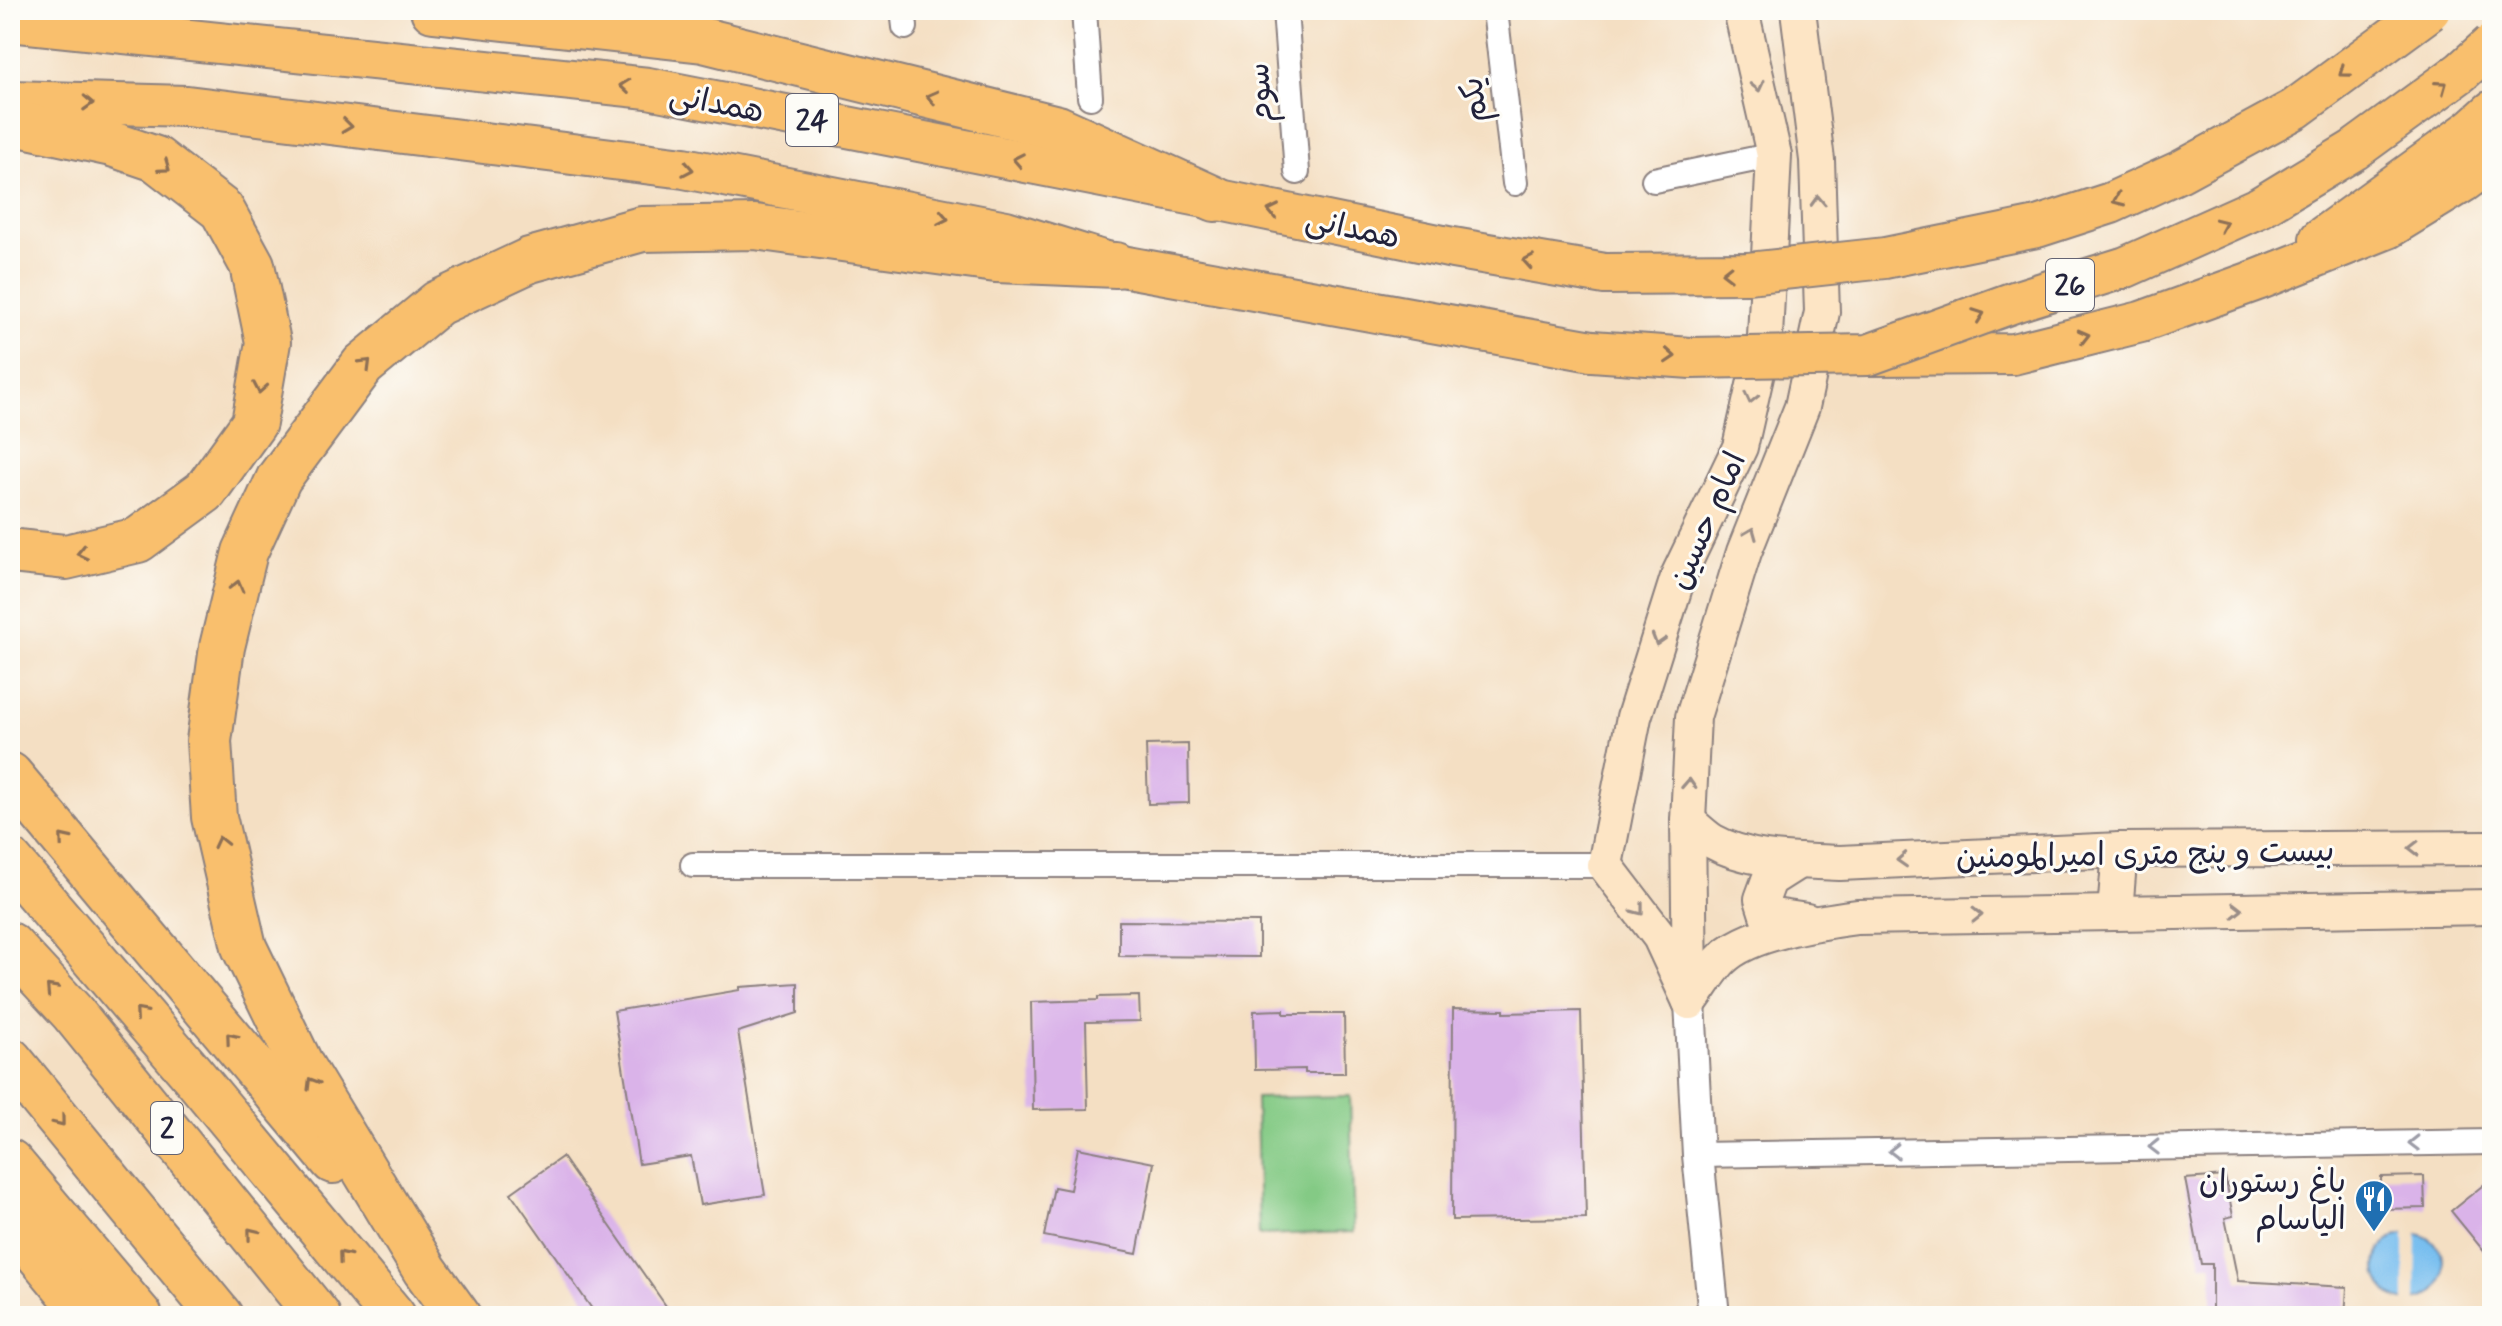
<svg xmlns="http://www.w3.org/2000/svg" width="2502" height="1326" font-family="Mynerve,'Playpen Sans Arabic',sans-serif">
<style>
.green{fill:#84ca85;stroke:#537660;stroke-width:2}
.water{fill:#77beef;stroke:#4c7095;stroke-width:2}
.pier{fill:#f4dfc3}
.building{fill:#dab3e9}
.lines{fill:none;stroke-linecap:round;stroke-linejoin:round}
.minor-casing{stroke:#8b807f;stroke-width:28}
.tertiary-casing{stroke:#8b807f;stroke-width:34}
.secondary-casing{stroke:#8b807f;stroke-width:38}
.trunk-casing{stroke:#8b807f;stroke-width:44}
.motorway-casing{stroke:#8b807f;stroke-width:48}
.minor{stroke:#fff;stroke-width:24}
.tertiary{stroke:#fff;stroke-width:30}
.secondary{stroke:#fde5c5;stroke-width:34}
.trunk{stroke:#f9bf6d;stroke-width:40}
.motorway{stroke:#f9bf6d;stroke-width:44}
.trunk-bridge-casing{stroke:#8b807f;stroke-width:44;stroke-linecap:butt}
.trunk-bridge{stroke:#f9bf6d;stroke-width:40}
.oneway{stroke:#8e7054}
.oneway2{stroke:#9a8d87}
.oneway3{stroke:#9c9ca7}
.labels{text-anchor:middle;stroke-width:6;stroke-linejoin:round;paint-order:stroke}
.shield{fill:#fdfcf7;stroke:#646373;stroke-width:2}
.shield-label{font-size:30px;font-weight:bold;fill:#22223b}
.street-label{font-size:32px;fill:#22223b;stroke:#fdfcf7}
.poi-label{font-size:32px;fill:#22223b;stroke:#fdfcf7;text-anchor:end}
</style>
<rect width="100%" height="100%" fill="#fdfcf7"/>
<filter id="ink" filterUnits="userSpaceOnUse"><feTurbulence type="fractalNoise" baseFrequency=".0125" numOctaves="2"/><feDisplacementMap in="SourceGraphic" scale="16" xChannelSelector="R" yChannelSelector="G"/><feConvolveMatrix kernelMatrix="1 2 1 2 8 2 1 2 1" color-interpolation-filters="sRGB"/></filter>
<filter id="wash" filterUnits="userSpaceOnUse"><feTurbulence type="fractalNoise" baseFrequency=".006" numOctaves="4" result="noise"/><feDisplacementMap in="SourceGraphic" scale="32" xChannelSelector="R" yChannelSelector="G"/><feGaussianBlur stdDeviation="1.8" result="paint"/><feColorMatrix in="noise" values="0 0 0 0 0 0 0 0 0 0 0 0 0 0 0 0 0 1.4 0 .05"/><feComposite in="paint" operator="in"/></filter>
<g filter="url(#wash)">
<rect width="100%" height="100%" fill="#f4dfc3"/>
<!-- green -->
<path class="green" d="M1350,1096L1354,1232L1259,1235L1256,1098Z"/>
<!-- water -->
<circle class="water" cx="2410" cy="1267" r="34"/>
<!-- pier -->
<path class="pier" d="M2404,1228L2417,1229L2416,1305L2404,1304Z"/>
<g id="blocks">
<!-- building -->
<g class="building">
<path d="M1188,744L1189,803L1148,804L1146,745Z"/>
<path d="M1119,921L1259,922V957L1119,956Z"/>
<path d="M798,983V1013L738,1032L765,1195L700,1205L691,1156L639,1164L614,1011L740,990V987Z"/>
<path d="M1139,996L1140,1021L1086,1022L1088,1109L1033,1110L1031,1002L1098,1000V997Z"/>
<path d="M1453,1009L1504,1010V1013L1581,1011L1586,1218L1452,1220Z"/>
<path d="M1284,1010V1014H1344L1345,1073H1305V1069L1255,1070L1254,1011Z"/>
<path d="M1078,1148L1154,1163L1137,1254L1044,1236L1054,1187L1070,1190Z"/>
<path d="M562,1157L673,1316H597L511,1193Z"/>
<path d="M2225,1176L2233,1216L2225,1218L2238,1281L2347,1287L2345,1316L2212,1312V1264H2201L2185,1179Z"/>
<path d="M2424,1176L2425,1208L2381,1209V1177Z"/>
<path d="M2492,1178V1210L2489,1213L2486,1254L2451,1211Z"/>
</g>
</g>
</g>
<g filter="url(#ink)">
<use href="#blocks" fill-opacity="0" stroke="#8b807f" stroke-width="2"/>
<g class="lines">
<defs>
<g id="minor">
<path d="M903,10L905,27"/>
<path d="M1084,10L1090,97"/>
<path d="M1285,10L1297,172"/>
<path d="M1495,10L1515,183"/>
<path d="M1654,180L1774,155"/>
<path d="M693,865H1605"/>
<path d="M1698,1155L2492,1142"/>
</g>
<path id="tertiary" d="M1690,1002L1698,1155L1714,1316"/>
<g id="secondary">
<path d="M1688,821C1695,827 1703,835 1712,841C1749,862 1799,861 1840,863L2120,850L2492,848"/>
<path d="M1799,861L1769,880L1762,899L1767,915L1807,921"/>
<path d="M2115,912L2120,850"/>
<path d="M1690,990L1688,821L1693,717L1744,552L1802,407L1822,312L1817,160L1798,10"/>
<path d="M1690,1002L1660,937L1605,865L1634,717L1679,574L1740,447L1765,337L1774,155L1741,10"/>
<path d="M1690,1002C1700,989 1709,973 1720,961C1746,932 1820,922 1857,917L2492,907"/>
</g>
<g id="trunk">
<path d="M10,21L648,88L1215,199L1453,248L1605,274"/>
<path d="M10,101L187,106L684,168L1006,231L1116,265L1592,351"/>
<path d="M2320,239L2472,129L2492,111"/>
<path d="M1872,355L2013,354L2141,322L2260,279L2388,228L2463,182L2492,161"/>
</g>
<g id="motorway">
<path d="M433,10L703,40L1058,128L1215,199"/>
<path d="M10,122L112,144L156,159L222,210L252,265L268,342L254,423L205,491L138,540L66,557L10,551"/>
<path d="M10,775L333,1161"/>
<path d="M10,861L193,1075L393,1316"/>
<path d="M10,945L72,1012L318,1316"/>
<path d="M10,1060L220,1316"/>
<path d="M10,1162L140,1316"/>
<path d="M10,1220L89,1316"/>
<path d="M458,1316L425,1270L302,1067L244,947L214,817L209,741L222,647L245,552L279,478L363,365L438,303L530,260L642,229L755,227L996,260L1116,265"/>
</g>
</defs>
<!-- minor casing -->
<use href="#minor" class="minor-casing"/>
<!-- tertiary casing -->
<use href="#tertiary" class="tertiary-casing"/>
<!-- secondary casing -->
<use href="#secondary" class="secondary-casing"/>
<!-- trunk casing -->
<use href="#trunk" class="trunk-casing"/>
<!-- motorway casing -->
<use href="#motorway" class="motorway-casing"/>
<!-- minor -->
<use href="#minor" class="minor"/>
<!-- tertiary -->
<use href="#tertiary" class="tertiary"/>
<!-- secondary -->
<use href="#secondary" class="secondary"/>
<!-- trunk -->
<use href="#trunk" class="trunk"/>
<!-- motorway -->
<use href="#motorway" class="motorway"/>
<defs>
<g id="trunk-bridge">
<path d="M1605,274L1748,273L1885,258L2037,227L2111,203L2181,171L2295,109L2430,10"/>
<path d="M1592,351L1691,358L1868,355L2017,301L2126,267L2260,207L2354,150L2461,72L2492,44"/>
</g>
</defs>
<!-- trunk-bridge casing -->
<use href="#trunk-bridge" class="trunk-bridge-casing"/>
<!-- trunk-bridge -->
<use href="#trunk-bridge" class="trunk-bridge"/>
</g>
<!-- one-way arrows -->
<defs><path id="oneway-chevron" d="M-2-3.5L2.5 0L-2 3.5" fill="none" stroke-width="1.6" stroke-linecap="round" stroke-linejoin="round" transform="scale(2)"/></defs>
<g class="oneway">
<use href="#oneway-chevron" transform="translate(2344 72) rotate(143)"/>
<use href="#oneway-chevron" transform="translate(625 86) rotate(-174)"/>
<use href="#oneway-chevron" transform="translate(2442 86) rotate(-36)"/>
<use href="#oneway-chevron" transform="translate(932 97) rotate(-166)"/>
<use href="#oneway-chevron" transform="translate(88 103) rotate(2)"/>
<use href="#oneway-chevron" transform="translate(347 126) rotate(7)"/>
<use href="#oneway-chevron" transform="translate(1018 160) rotate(-169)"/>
<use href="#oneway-chevron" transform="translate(165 167) rotate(36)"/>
<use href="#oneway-chevron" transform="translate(688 169) rotate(10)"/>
<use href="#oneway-chevron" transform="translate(2118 200) rotate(157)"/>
<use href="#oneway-chevron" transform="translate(1273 211) rotate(-168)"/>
<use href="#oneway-chevron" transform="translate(943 218) rotate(11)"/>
<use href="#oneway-chevron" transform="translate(2222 224) rotate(-24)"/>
<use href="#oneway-chevron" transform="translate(1528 261) rotate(-170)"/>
<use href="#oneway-chevron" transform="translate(1727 273) rotate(179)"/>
<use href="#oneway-chevron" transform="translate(1979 315) rotate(-20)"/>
<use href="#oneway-chevron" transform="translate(2084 336) rotate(-14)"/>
<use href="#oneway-chevron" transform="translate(1670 356) rotate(4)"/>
<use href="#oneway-chevron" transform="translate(366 364) rotate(-45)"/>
<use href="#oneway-chevron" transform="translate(260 388) rotate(100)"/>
<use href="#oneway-chevron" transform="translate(82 553) rotate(167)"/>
<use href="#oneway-chevron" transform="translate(237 586) rotate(-76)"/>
<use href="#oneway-chevron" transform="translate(64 839) rotate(-130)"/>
<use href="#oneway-chevron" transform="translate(220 842) rotate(-103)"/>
<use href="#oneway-chevron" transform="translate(51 989) rotate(-133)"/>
<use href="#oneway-chevron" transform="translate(140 1013) rotate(-131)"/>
<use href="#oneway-chevron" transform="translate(231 1038) rotate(-130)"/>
<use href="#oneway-chevron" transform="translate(312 1083) rotate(-121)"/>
<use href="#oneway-chevron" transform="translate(60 1121) rotate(51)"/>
<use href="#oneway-chevron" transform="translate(252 1233) rotate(-129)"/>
<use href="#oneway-chevron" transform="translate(343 1256) rotate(-130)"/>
</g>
<g class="oneway2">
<use href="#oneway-chevron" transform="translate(1758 86) rotate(77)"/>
<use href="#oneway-chevron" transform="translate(1818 201) rotate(-92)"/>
<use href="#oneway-chevron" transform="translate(1751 398) rotate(103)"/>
<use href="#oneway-chevron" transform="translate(1751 533) rotate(-68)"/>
<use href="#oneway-chevron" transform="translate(1658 640) rotate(107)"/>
<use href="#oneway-chevron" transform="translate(1689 784) rotate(-87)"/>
<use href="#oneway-chevron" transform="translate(2414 848) rotate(180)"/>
<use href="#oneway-chevron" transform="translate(1902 860) rotate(177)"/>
<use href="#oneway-chevron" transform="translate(1639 910) rotate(52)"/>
<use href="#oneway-chevron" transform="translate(2237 910) rotate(-1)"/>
<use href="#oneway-chevron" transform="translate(1977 915) rotate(-1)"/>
</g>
<g class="oneway3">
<use href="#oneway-chevron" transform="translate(2414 1143) rotate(179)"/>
<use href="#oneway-chevron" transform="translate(2154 1147) rotate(179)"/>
<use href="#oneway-chevron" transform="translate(1894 1151) rotate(179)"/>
</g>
</g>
<!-- icons -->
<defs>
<symbol id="restaurant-pin" viewBox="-11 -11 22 30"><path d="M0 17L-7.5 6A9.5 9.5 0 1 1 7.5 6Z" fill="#1f6fb2" stroke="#fdfcf7"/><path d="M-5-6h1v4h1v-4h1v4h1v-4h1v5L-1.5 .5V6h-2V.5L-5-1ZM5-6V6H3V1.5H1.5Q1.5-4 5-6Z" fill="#fff"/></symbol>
</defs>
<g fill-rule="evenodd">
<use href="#restaurant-pin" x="2352" y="1177" width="44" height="60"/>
</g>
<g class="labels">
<!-- shield labels -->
<g class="shield">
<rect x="786" y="94" width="52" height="52" rx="6"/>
<rect x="2046" y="259" width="48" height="52" rx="6"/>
<rect x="151" y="1102" width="32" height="52" rx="6"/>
</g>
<g class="shield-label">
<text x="812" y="130">24</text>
<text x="2070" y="295">26</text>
<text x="167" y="1138">2</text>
</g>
<!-- street labels -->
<g class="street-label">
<text transform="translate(1259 93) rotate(-94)" y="11">سوم</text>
<text transform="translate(1473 100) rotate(-97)" y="11">یکم</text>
<text transform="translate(717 102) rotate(11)" y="11">همدانی</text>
<text transform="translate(1353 227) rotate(12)" y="11">همدانی</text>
<text transform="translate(1706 520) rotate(-66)" y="11">امام حسین</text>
<text transform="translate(2145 853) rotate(-1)" y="11">بیست و پنج متری امیرالمومنین</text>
</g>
<!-- poi labels -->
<g class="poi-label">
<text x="2346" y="1192">باغ رستوران<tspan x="2346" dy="37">الیاسام</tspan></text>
</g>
</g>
<!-- margin -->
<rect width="2502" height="1326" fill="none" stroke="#fdfcf7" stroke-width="40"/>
</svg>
